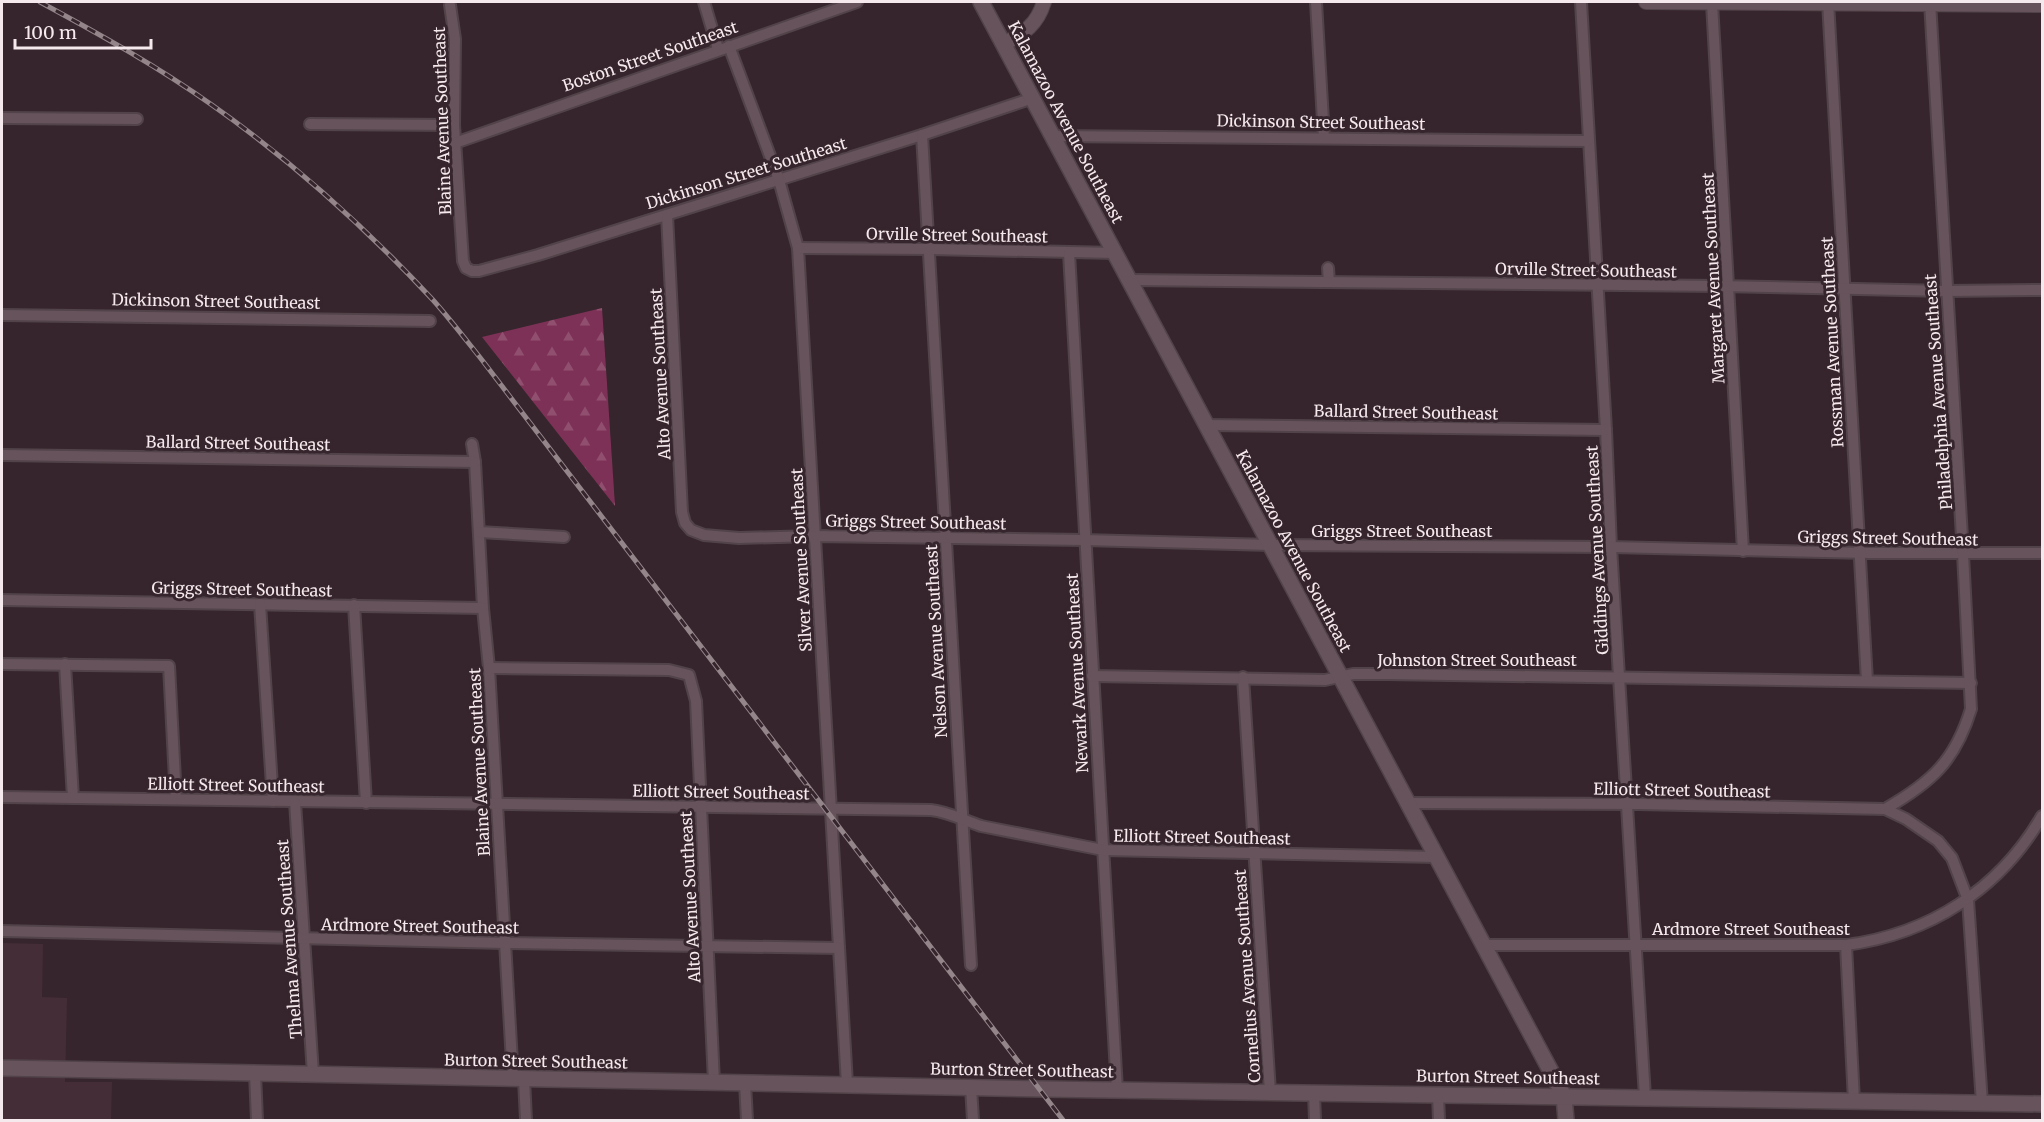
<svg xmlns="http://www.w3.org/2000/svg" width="2044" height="1122" font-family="Merriweather,serif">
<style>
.built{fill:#452d37}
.forest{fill:url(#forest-firs)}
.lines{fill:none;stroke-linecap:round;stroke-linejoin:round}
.minor-casing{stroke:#514349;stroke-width:14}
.tertiary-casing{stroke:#514349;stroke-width:16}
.secondary-casing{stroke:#514349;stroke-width:18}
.minor{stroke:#67535b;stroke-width:10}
.tertiary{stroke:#67535b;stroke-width:14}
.secondary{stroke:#67535b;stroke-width:15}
.rail-casing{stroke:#93858a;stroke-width:5}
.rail{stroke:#36252c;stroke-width:3;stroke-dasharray:9;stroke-linecap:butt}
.labels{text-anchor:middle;stroke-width:6;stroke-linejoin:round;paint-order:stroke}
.street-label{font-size:16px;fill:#f5e9ed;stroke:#36252c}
</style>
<defs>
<pattern id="forest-firs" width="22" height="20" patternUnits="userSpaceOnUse" patternTransform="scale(1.5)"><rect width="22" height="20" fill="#7e3157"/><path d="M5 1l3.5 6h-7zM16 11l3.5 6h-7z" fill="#914f6f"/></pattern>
</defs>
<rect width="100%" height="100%" fill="#36252c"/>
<!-- built -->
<path class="built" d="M2,943L43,944L42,997L67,998L65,1082H112L111,1120H2Z"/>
<!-- forest -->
<path class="forest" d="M602,308L615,506L482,337Z"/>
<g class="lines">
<defs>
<g id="minor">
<path d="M704,2L718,49"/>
<path d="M1316,2L1324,138"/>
<path d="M1581,2L1606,430L1611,547L1645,1097"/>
<path d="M1828,2L1867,681"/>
<path d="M1712,3L1743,551"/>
<path d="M450,5L455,39L454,125L463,261L466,268L472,271H479L538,255L922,135L1033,98"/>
<path d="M729,46L779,180L798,248L847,1084"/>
<path d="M2,118L137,119"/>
<path d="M310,124L454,125"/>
<path d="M922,135L971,965"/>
<path d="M1053,136L1588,141"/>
<path d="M455,143L857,2"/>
<path d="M667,215L682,512L685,523L691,530L704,535L739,538L814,536L1084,540L1271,545L1611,547L1868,553H2042"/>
<path d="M798,248L929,249L1115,253"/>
<path d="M1069,253L1117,1090"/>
<path d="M1328,268L1329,282"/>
<path d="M1130,280L1719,286L1947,291L2042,290"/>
<path d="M2,315L430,321"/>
<path d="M1206,425L1606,430"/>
<path d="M472,444L475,462L483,608L489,668L513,1079"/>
<path d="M2,455L475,462"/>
<path d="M479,532L564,537"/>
<path d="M2,600L483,608"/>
<path d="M260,604L273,801"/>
<path d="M354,605L366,803"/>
<path d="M2,664L169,666L176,799"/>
<path d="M65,664L73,798"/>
<path d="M489,668L669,670L689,675L696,701L714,1082"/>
<path d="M1092,676L1325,680L1353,674H1386L1971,683"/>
<path d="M1243,677L1270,1092"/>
<path d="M2,797L931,810C949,812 963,820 981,826L1103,850L1436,857"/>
<path d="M295,802L313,1074"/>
<path d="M1407,803L1638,804L1885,809L1906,819L1938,841L1952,858L1968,900L1982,1103"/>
<path d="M1885,809C1932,782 1955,761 1971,709L1963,554L1930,2"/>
<path d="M2,931L505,943L839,948"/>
<path d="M1484,945H1846C1930,934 2000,889 2042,816"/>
<path d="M1846,945L1854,1101"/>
<path d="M255,1073L257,1120"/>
<path d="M524,1079L526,1120"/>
<path d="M745,1083L747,1120"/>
<path d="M971,1087L973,1120"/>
<path d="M1314,1093L1315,1120"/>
<path d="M1438,1095L1439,1120"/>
</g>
<g id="tertiary">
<path d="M1646,2L2042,5"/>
<path d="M1004,44C1025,32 1037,25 1044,2"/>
</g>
<g id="secondary">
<path d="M981,2L1564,1096L1566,1120"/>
<path d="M2,1068L1045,1089L2042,1104"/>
</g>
</defs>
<!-- minor casing -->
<use href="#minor" class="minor-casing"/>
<!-- tertiary casing -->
<use href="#tertiary" class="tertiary-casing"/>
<!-- secondary casing -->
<use href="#secondary" class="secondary-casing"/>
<!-- minor -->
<use href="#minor" class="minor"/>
<!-- tertiary -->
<use href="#tertiary" class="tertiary"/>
<!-- secondary -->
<use href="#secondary" class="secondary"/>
<defs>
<path id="rail" d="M40,2C99,34 157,66 212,105C292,161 366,228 433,300C450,319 466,340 482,360L1063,1120"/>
</defs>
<!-- rail casing -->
<use href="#rail" class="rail-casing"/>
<!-- rail -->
<use href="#rail" class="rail"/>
</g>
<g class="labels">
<!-- street labels -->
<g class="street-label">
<text transform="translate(650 56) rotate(-19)" y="6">Boston Street Southeast</text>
<text transform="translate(442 121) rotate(-92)" y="6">Blaine Avenue Southeast</text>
<text transform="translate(1066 122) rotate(62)" y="6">Kalamazoo Avenue Southeast</text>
<text transform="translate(1321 122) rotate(1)" y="6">Dickinson Street Southeast</text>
<text transform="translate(746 173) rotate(-17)" y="6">Dickinson Street Southeast</text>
<text transform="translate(957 235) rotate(1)" y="6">Orville Street Southeast</text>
<text transform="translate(1586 270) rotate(1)" y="6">Orville Street Southeast</text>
<text transform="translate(1713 278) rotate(-93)" y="6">Margaret Avenue Southeast</text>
<text transform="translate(216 301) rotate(1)" y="6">Dickinson Street Southeast</text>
<text transform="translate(1832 342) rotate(-93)" y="6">Rossman Avenue Southeast</text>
<text transform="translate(660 374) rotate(-93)" y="6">Alto Avenue Southeast</text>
<text transform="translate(1938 392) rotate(-94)" y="6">Philadelphia Avenue Southeast</text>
<text transform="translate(1406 412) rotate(1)" y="6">Ballard Street Southeast</text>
<text transform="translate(238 443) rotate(1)" y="6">Ballard Street Southeast</text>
<text transform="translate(916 522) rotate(1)" y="6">Griggs Street Southeast</text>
<text x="1402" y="537">Griggs Street Southeast</text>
<text transform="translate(1888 538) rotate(1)" y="6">Griggs Street Southeast</text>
<text transform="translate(1597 550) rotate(-93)" y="6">Giddings Avenue Southeast</text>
<text transform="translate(1294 551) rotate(62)" y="6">Kalamazoo Avenue Southeast</text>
<text transform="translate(801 560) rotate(-93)" y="6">Silver Avenue Southeast</text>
<text transform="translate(242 589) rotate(1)" y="6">Griggs Street Southeast</text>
<text transform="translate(936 641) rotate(-93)" y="6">Nelson Avenue Southeast</text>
<text x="1477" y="666">Johnston Street Southeast</text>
<text transform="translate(1077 673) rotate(-93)" y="6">Newark Avenue Southeast</text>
<text transform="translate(479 762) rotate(-93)" y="6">Blaine Avenue Southeast</text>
<text transform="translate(236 785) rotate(1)" y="6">Elliott Street Southeast</text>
<text transform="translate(1682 790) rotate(1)" y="6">Elliott Street Southeast</text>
<text transform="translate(721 792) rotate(1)" y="6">Elliott Street Southeast</text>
<text transform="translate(1202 837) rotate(1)" y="6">Elliott Street Southeast</text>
<text transform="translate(690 897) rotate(-93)" y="6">Alto Avenue Southeast</text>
<text transform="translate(420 926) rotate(1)" y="6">Ardmore Street Southeast</text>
<text x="1751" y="935">Ardmore Street Southeast</text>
<text transform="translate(289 939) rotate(-94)" y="6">Thelma Avenue Southeast</text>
<text transform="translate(1247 976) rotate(-94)" y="6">Cornelius Avenue Southeast</text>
<text transform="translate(536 1061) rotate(1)" y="6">Burton Street Southeast</text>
<text transform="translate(1022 1070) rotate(1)" y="6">Burton Street Southeast</text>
<text transform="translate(1508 1077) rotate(1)" y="6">Burton Street Southeast</text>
</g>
</g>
<!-- border -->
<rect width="2044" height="1122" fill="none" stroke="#f5e9ed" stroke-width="6"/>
<!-- scale -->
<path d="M15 39v9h136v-9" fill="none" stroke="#f5e9ed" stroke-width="3"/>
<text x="24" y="39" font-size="18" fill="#f5e9ed" stroke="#36252c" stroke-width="4.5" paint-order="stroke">100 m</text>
</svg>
